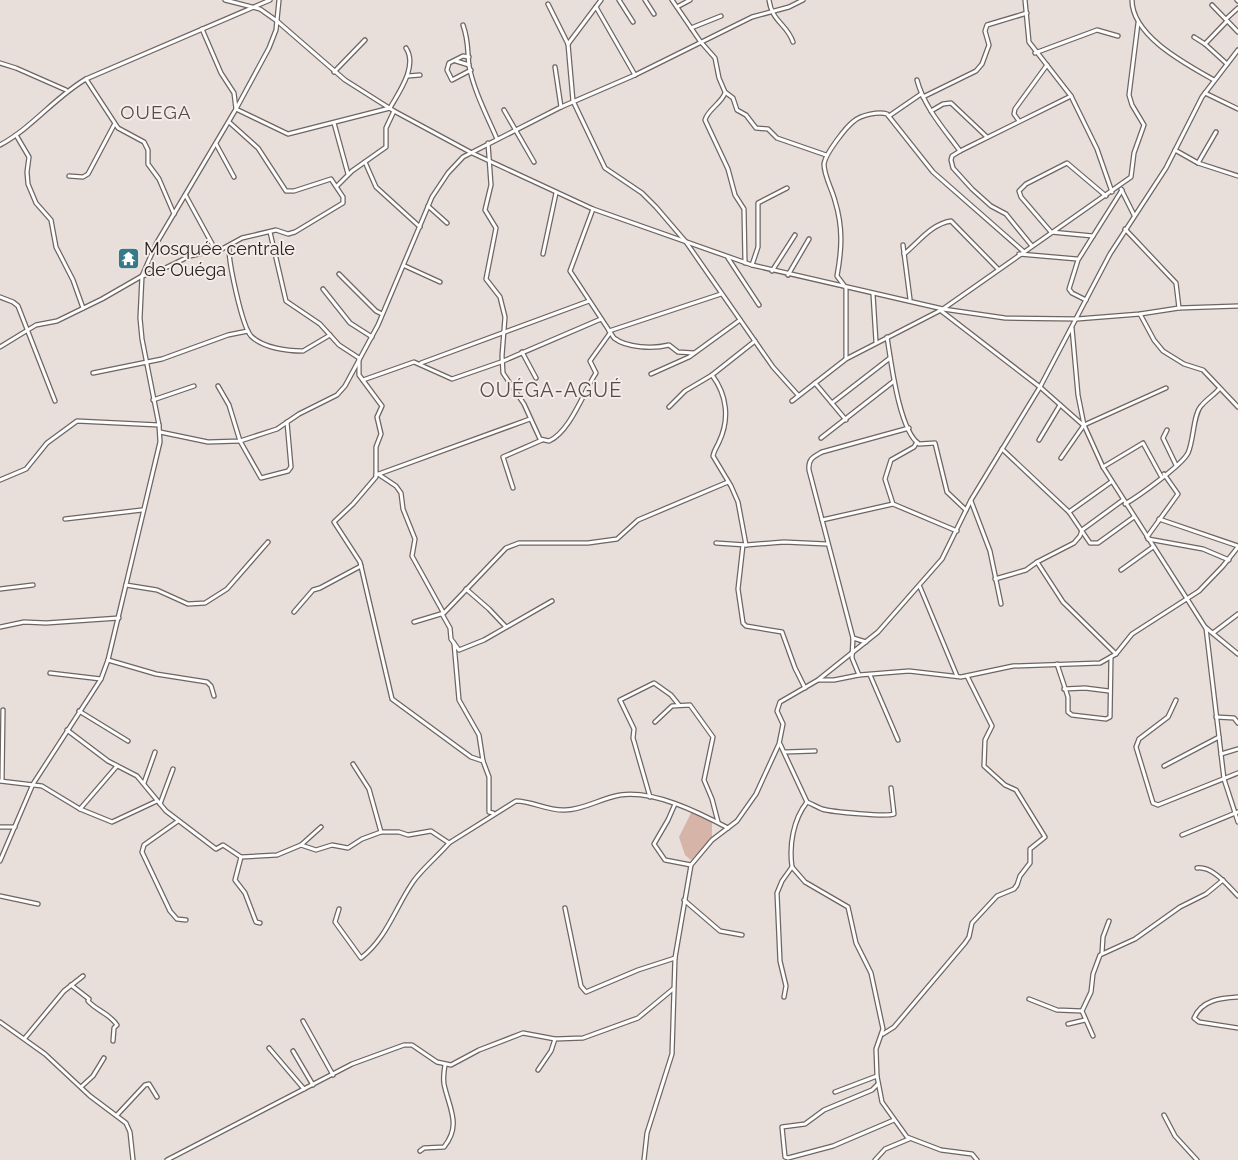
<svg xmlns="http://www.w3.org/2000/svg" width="1238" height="1160" font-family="Raleway,sans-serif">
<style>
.green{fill:#d6b4a8}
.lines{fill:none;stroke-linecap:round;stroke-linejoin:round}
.street-casing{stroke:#6e6562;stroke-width:5.5}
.street{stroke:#fff;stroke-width:3}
.labels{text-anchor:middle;stroke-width:4;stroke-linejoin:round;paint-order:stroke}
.poi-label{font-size:18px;fill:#292524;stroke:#f5ebe7;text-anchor:start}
.neighbourhood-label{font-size:19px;letter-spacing:1px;fill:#564e4b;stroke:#f5ebe7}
.quarter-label{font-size:20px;letter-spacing:1px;fill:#564e4b;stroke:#f5ebe7}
</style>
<rect width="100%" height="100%" fill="#e8deda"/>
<!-- green -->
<path class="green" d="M692,811L712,821V838L691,860L685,855L679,837Z"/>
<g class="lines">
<defs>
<g id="street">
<path d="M225,0L260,9L277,21L345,80L394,111L470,152L593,209L752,265L943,309L1005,318L1077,319L1140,314L1179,308L1238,306"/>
<path d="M619,0L633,22"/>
<path d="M645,0L654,14"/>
<path d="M672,0L700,41L715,58L719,78L725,92L733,98L737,110L746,115L756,128L768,129L777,138L826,155"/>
<path d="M769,0C772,22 787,24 793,42"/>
<path d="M1025,0L1029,42L1071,96L1097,149L1112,192"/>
<path d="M1132,0C1132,36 1186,64 1214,80"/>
<path d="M1237,0L1238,1"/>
<path d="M548,4L568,44L573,101L605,168L642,193L656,207L686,242L773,367L798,395"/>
<path d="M1212,5L1238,32"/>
<path d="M596,7L635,75"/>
<path d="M677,7L690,0"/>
<path d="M1226,19L1238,8"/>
<path d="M463,25C469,42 467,49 469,66C474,91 487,116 497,139"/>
<path d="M691,28L721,16"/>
<path d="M202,29L221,73L234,93L236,109L288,134L390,108C399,92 418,66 406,48"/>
<path d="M1194,37L1205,44L1227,64"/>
<path d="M568,44L601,0"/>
<path d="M1205,44L1227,21"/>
<path d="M1035,53L1097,30L1118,36"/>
<path d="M469,57L463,56L449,63L447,70L452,80L471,70"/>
<path d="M456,61L469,65"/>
<path d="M0,63L16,68L66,90"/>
<path d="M555,67L561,107"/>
<path d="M334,72L365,40"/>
<path d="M408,76L420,75"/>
<path d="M86,79L118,128L144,142L148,150V164L159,179L174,214"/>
<path d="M917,80C924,107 944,129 960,151"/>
<path d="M725,93C721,104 708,109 705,120L728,169L735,195L744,209L745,263"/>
<path d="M1205,93L1238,109"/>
<path d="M923,97L976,71L982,64L989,45L985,31L987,25L1027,13"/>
<path d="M504,110L534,162"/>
<path d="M931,111L943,104L951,103L987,137"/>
<path d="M889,116L921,94"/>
<path d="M1019,121L1014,114L1015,109L1047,65"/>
<path d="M334,123L348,174"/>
<path d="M16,135L29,157L27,172L28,184L36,203L51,220L56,247L73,280L83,308"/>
<path d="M488,143L491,185L485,210L496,228L486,279L500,297L505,317L502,356L503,373L524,404L540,439L549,441C570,432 584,391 596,373L590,361L610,333"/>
<path d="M216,144L234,177"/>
<path d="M0,145C32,128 55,97 86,79L270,0"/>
<path d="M1175,150L1198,163L1238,176"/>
<path d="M365,162L376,187L420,227"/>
<path d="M1198,163L1216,132"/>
<path d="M69,176L83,177L88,174L114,125"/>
<path d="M337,186L352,171L386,147V128L394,111"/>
<path d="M1121,189L1134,215"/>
<path d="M186,196L216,251"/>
<path d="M428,206L447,223"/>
<path d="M593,209L570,271L614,338C627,348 653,349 669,345L678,352L694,353"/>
<path d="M1125,229L1176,283L1179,308"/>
<path d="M270,232L286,301L320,324L339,345L359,358"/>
<path d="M1093,236L1051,232L1021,197L1019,191L1026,184L1067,163L1106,196"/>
<path d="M903,245L910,299"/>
<path d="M229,246C228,261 242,326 251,336C263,348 287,351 303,351L330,335"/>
<path d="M1032,246L1006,214L991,206L972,189L953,168L951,160L952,156L960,151L1071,96"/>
<path d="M543,254L556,193"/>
<path d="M904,254C918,243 931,224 951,221L998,269"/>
<path d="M1019,254L1077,259"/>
<path d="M728,258L759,305"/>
<path d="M752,265L758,247V203L787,188"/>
<path d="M405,266L440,282"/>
<path d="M772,271L795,235"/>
<path d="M339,274L376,311L382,314"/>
<path d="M788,275L809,239"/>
<path d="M323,289L350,323L372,337"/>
<path d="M873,294L876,342"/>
<path d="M0,297L13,302L18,306L55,401"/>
<path d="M1086,300L1072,293L1069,289L1078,260L1122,190"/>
<path d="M940,310L1040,387L1083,425"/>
<path d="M1140,314L1154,340L1163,351L1184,364L1203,370L1238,407"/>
<path d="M1072,328L1078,395L1084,425L1103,467L1205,627L1238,654"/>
<path d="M609,331L721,294"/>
<path d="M887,337C891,361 899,430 919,444L935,443L947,492L966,510"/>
<path d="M0,347L36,325L57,321L102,299L142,276L159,271L190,256L222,249L242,238L276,230L288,234L295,232L343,203V197L331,179L294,191H286L258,148L229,122"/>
<path d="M522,352L536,378"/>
<path d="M846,358V288L837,276C842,249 843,227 835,201C832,189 824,176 824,164C825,154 846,127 854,121C861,115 879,111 887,114L933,172L1023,251"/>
<path d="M359,359V375L382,406L377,417L381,434L376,447V477L353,504L334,522L360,562L392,699L471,757L483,761"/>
<path d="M421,363L589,301"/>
<path d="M93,373L162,359L228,335L248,331"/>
<path d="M651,374L689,357L740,320"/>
<path d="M712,375C727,395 730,419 719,442C717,447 714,450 713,456L731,486L738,502L746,545"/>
<path d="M363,380L414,362L452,379L501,362L601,319"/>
<path d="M815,383L846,420"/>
<path d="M218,386L229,405L240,441L261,478L288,471L291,467L287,422"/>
<path d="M153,400L194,386"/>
<path d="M792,401L846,359L943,309L1131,177L1134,153L1144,125L1132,105L1129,95L1138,23"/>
<path d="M832,403L890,358"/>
<path d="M669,407L685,391L712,375L755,341"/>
<path d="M1167,430L1163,438L1176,465"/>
<path d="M160,432L208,442L240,441L277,429L299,414L337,395L345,386L378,325L432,197L448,173L463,157L561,107L635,75L752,17L789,7L803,0"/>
<path d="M821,438L894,381"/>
<path d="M1039,440L1060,405"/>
<path d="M917,442L914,447L891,460L885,479L893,504L957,531"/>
<path d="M1002,449L1069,512L1090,543H1098L1134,517"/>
<path d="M1061,458L1084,425L1166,388"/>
<path d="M1103,467L1143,443L1161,476"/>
<path d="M378,474L396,486L401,493L403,509L415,539L412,556L443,612"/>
<path d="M376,475L530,419"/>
<path d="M0,480L26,469L47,443L77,421L159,425"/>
<path d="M513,488L503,457L542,440"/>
<path d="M971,501L990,551L1001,604"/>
<path d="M1125,504C1139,496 1182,465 1188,453C1194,440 1193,413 1202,405C1207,399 1214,395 1219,389"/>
<path d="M1069,512L1111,482"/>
<path d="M65,519L142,510"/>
<path d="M1159,519L1238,546"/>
<path d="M822,520L893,504"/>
<path d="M1147,537L1178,494L1164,474"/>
<path d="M1148,539L1203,549L1229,560"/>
<path d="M716,543L746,545L784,542L827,544"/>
<path d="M743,545L738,589L743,623L746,626L782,632L795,668L805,688"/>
<path d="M1037,562L1063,602L1116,654"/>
<path d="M1121,570L1153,547"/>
<path d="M995,579L1026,570L1037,562L1074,543L1080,536L1082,530L1123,500"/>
<path d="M126,585L157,590L188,604L205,603L227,589L268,542"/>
<path d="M920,587L957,676"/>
<path d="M0,589L33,585"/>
<path d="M466,589L489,609L506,627"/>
<path d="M294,612L313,590L320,588L361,566"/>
<path d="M442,614L450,628L451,639L459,650L484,640L552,601"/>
<path d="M414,622L444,613L506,548L519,543H588L617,539L638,520L728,482"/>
<path d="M0,627L24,622L46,623L119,618"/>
<path d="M1206,628L1224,779L1238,822"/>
<path d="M1213,633L1238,614"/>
<path d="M853,638L866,642"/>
<path d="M454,643L459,700L479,735L483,761L489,777V812L493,813"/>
<path d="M108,660L156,674L207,682L211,686L214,696"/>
<path d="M1057,664L1068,697V712L1072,715L1106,719L1110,717L1111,657"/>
<path d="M50,673L101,679"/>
<path d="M859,675L852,658L853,638L809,470C808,459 813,457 822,452L909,428"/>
<path d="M870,675L898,740"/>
<path d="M819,680H834L859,675L909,671L961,677L1013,666L1100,663L1116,654L1132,634L1199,591L1223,566L1238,547"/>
<path d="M1064,689L1085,688L1109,691"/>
<path d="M1176,700L1168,717L1139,739L1136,747L1153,803L1158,805L1238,773"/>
<path d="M79,711L128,741"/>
<path d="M1216,717L1234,718L1238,723"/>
<path d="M655,722L672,706L690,705L713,737L704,780L712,799L718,822"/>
<path d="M67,730L108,761L137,776L166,811L216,849L223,845L241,857L277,855L301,845"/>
<path d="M780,744L807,802C793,820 789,845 792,867L805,882L848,907L856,943L871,973L883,1029L876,1049L877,1076L882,1102L907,1137L941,1150L972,1154L977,1160"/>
<path d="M785,752L815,751"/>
<path d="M1221,754L1238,749"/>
<path d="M353,764L369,789L381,832"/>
<path d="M1164,766L1219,737"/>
<path d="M0,781L42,786L80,809L112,822L157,801"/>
<path d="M2,781L3,710"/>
<path d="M144,783L155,752"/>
<path d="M650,797L633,738L634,729L620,700L654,683L671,695L679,705"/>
<path d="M807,802C812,804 817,807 822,809C832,812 887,817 894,814L891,788"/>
<path d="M160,804L173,769"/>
<path d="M675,804L668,820L654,844L665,860L691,865"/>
<path d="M80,809L117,766"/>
<path d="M178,821L144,845L142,852L170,911L177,919L186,920"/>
<path d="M0,827H15"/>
<path d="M321,827L301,845L316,850L332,845L348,848L362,839L381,832H399L408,835L431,831L449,843L516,801C532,801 548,811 565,810C584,810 601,798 620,795C654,790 698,812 728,828"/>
<path d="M1182,835L1238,812"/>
<path d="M241,857L235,880L245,893L256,922L260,923"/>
<path d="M0,861L33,784L101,679L108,660L160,442L159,425L142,339L140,318L142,276L156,244L236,109L269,48L276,30L279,0"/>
<path d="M1197,868C1213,866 1228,886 1238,896"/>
<path d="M0,896L38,904"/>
<path d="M684,900L720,931L742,935"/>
<path d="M565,908L581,986L586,992L638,970L675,958"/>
<path d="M339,909L335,922L361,958C387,938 395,908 413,882C421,870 439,855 449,843"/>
<path d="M1102,953L1103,937L1109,921"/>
<path d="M71,985L89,999L88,1001C97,1011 109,1013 117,1025L114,1028L113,1041"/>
<path d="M784,997L786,986L780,961L777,893L782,881L792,867"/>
<path d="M1238,997C1220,998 1202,1000 1194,1018L1199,1022L1238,1028"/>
<path d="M1029,999L1057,1010L1082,1011"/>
<path d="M303,1021L333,1075"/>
<path d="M0,1022L45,1054L90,1096L126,1123L130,1132L133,1160"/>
<path d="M1068,1024L1085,1020"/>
<path d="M883,1034L894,1027L965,943L969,937L972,923L997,896L1014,889L1017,885L1020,876L1030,863V849L1045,837L1016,790L1005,785L984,766L985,740L992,726L967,676"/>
<path d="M1093,1036L1082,1011L1091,992L1093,974L1100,955L1135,939L1180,907L1206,894L1223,880"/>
<path d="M25,1038L64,991L83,976"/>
<path d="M555,1039L583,1038L638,1018L673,989"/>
<path d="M269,1048L304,1089"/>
<path d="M293,1051L313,1085"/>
<path d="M878,1084L872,1090L824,1110L805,1124L782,1127L785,1157L788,1158L833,1146L894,1120"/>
<path d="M81,1087L93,1076L104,1058"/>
<path d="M835,1092L877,1076"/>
<path d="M117,1115L145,1085L149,1084L157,1097"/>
<path d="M1164,1115L1175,1136L1197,1160"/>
<path d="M420,1151L424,1148L444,1147C462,1125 449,1108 444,1084C443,1078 444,1071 445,1065"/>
<path d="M167,1160L352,1064L404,1045H412L437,1062L451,1065L479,1050L523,1033L555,1039L551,1051L538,1070"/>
<path d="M644,1160L647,1133L672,1054L675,958L691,865L712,840L737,821L756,794L779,744L783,724L777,711L780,702L818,680L878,632L942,559L971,500L1040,387L1110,254L1166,168L1202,97L1238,50"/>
<path d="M875,1160L885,1149L909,1139"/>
</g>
</defs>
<!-- street casing -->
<use href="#street" class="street-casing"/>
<!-- street -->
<use href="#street" class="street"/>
</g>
<!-- icons -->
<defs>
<symbol id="temple-square" viewBox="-11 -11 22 22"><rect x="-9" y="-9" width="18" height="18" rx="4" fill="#367a89" stroke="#f5ebe7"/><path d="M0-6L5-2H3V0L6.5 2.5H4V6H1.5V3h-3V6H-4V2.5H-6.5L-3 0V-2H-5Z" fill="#fff"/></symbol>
</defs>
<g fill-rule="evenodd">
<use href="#temple-square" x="116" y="246" width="25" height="25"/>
</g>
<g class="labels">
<!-- poi labels -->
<g class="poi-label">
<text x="144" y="255">Mosquée centrale<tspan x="144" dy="21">de Ouéga</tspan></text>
</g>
<!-- neighbourhood labels -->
<g class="neighbourhood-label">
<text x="156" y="119">OUEGA</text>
</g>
<!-- quarter labels -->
<g class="quarter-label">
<text x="551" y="397">OUÉGA-AGUÉ</text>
</g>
</g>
</svg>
